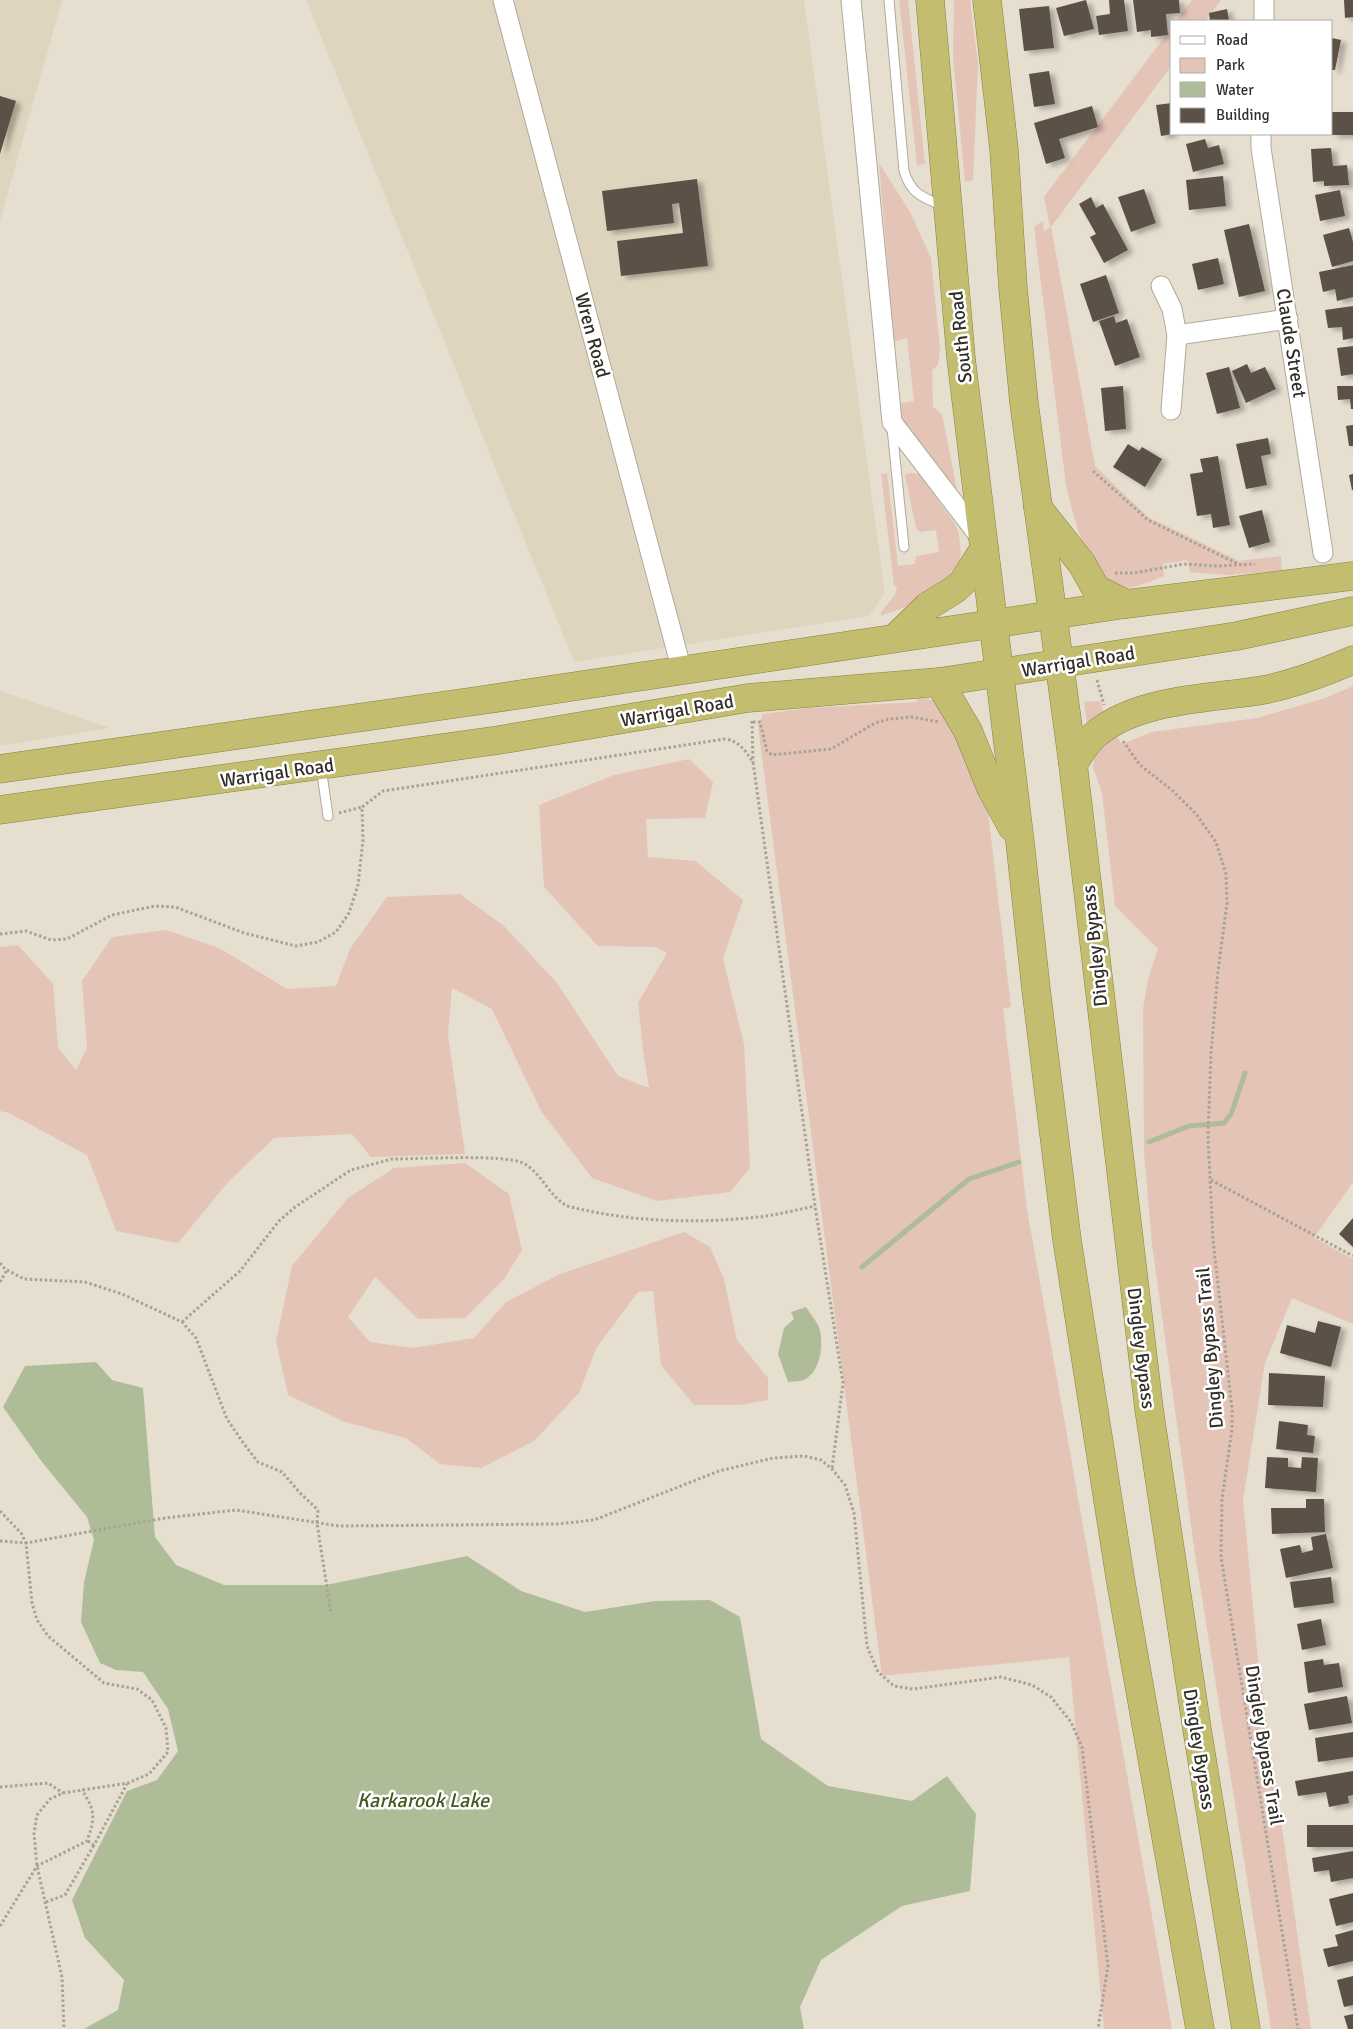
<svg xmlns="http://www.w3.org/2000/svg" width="1353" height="2029" font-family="Signika,sans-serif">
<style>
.built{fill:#dfd5bf}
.green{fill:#e3c4b7}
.water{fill:#aebd97}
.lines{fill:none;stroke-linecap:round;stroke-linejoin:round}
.stream{stroke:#aebd97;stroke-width:5}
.building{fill:#5c5147;filter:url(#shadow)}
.service-casing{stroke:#b0a99a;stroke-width:11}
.minor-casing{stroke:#b0a99a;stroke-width:21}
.trunk-casing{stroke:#86813f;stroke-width:29}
.path{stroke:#a8a296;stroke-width:3;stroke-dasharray:2.5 2.5;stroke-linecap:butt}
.service{stroke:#fff;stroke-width:9}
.minor{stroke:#fff;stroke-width:19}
.trunk{stroke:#c3be6f;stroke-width:28}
.labels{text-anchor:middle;stroke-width:5;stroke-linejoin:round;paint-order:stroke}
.street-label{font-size:19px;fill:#322f29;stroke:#fff}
.water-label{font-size:20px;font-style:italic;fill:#45581f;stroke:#fff}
</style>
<defs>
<filter id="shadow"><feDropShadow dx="5.5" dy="3" stdDeviation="2.5" flood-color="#0004"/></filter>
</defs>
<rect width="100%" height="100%" fill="#e6dfd0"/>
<!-- built -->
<g class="built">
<path d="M0,0H62L0,221Z"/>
<path d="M306,0H804L885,593L869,616L574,662Z"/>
<path d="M0,691L110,728L0,746Z"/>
</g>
<!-- green -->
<g class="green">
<path d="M899,0H908L925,164L917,165Z"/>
<path d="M954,0H970L978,64L973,180L965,182L953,57Z"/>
<path d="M1192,0H1221L1205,21H1176Z"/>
<path d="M1172,27V65L1051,227L1095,466L1148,517L1239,561L1281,556L1282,571L1229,575L1190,572L1187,560L1163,564L1164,576C1152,581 1126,592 1112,588C1089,581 1071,507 1066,485L1034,227L1043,221L1044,232L1050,227L1044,197Z"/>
<path d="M879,163L910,212L931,258L940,349L938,365L932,370L933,407L942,414L957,490L904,422L898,404L914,401L907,338L894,342Z"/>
<path d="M887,473L898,566L915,564L916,556L939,552L936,530L920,532L916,528L905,475L910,473L919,474L955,524L959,535L961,555L958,563L939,588L913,604L881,616V612L895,595L897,587L894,586L881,474Z"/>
<path d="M1353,686V1182L1314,1238L1353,1259V1324L1292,1298L1265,1363L1243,1500L1258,1660L1311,2029H1271L1195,1554L1152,1244L1144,1153L1143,1009L1148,979L1158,949L1115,906L1102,793L1093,767L1095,755L1113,732L1122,744L1152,732L1257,718L1325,698Z"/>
<path d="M923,697L938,702L986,795L1011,1007L1003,1008L1027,1209L1172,2029H1104L1069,1657L882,1676L758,726L763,714L809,708L917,702L916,698Z"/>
<path d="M1100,701L1105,716L1087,724L1084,702Z"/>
<path d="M689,759L713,782L705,818L646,819L648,857L695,861L743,900L723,959L744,1044L750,1168L730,1192L657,1201L592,1178L541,1111L492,1009L452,988L448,1035L465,1154L371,1157L352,1134L274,1138L228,1182L178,1243L116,1231L87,1155L9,1113L0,1111V947L18,945L53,984L58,1048L76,1070L87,1048L82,981L112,937L166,930L219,948L287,989L336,986L350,949L387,897L460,894L504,926L557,983L618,1076L649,1088L643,1050L638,1003L667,953L655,947L598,946L544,887L539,805L614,775Z"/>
<path d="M465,1163L509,1194L522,1250L504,1279L465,1318L418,1319L375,1277L348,1317L370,1342L413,1348L474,1338L506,1302L560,1274L684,1232L710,1247L724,1279L737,1340L768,1378V1400L740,1405H694L661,1365L653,1291L638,1292L597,1347L579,1393L534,1441L481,1468L440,1464L406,1438L345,1422L288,1395L276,1341L292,1266L348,1198L394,1168Z"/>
</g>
<!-- water -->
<g class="water">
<path d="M806,1307C810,1314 816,1320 819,1327C824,1342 821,1369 807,1378C802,1382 793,1381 788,1382L778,1354L784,1328L794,1319L791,1312Z"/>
<path d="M96,1362L112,1380L143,1388L155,1537L176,1565L224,1585H326L467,1556L521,1591L585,1612L655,1601L710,1600L740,1617L761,1739L828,1786L912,1801L947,1776L976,1814L970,1891L902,1906L821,1960L800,2007L804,2029H84L118,2010L124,1980L85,1938L72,1900L127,1791L157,1780L178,1751L168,1709L143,1672L116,1670L100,1663L81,1622L84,1582L94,1540L87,1517L42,1462L3,1407L25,1366Z"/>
</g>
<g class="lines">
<!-- stream -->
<g class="stream">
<path d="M1149,1142L1189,1126L1224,1123L1231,1114L1245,1073"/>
<path d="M862,1267L969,1179L1019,1162"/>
</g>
</g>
<!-- building -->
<g class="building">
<path d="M1086,0L1094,29L1064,36L1056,8Z"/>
<path d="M1109,0H1124L1128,31L1099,35L1096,16L1110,14Z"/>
<path d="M1133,0H1179L1180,13L1166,14L1168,35L1151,37V30L1137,32Z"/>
<path d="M1344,0H1353V17L1345,18Z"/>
<path d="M1049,6L1054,48L1024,51L1019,9Z"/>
<path d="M1227,9L1229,21H1210L1209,13Z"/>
<path d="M1332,38L1341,40L1335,70H1332Z"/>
<path d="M1049,71L1055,104L1034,107L1029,74Z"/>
<path d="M0,96L16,101L0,154Z"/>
<path d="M1172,103V134L1161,136L1156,105Z"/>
<path d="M1092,106L1098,127L1059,139L1065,158L1046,164L1034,123Z"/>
<rect x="1332" y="112" width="21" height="23"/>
<path d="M1205,139L1208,148L1219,145L1224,164L1193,172L1186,144Z"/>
<path d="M1331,148L1333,166L1347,165L1349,185L1324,186V181L1313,182L1311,149Z"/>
<path d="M1223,176L1226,206L1189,210L1186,180Z"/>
<path d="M697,179L708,266L621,276L617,241L683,233L679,203L672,204L674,223L607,231L602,191Z"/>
<path d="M1144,189L1156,223L1131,232L1118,197Z"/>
<path d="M1340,190L1345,216L1320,221L1315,195Z"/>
<path d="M1091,197L1096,208L1103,204L1128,250L1104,263L1090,237L1096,234L1079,204Z"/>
<path d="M1249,224L1265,291L1239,297L1224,230Z"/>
<path d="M1349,228L1353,242V261L1332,267L1323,235Z"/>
<path d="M1218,258L1224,284L1198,290L1192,264Z"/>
<path d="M1353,265V297L1337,301L1335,289L1323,292L1319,272Z"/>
<path d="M1106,275L1119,313L1093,322L1080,284Z"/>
<path d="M1353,306V338L1343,340L1342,327L1328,328L1325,310Z"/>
<path d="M1114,316L1116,323L1127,319L1140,357L1115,366L1099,321Z"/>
<path d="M1353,346V374L1341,376L1337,348Z"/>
<path d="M1247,364L1251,373L1265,367L1276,389L1246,403L1232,371Z"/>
<path d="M1229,367L1240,408L1217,414L1206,373Z"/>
<path d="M1123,386L1126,429L1105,431L1101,388Z"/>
<path d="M1337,386H1353V409H1351L1350,399L1338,400Z"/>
<path d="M1353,425V446H1349L1346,426Z"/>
<path d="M1268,438L1271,454L1261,456L1267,485L1246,489L1236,444Z"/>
<path d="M1128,444L1139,451L1142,447L1162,459L1145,487L1113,467Z"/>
<path d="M1218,456L1230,525L1213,528L1211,514L1197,516L1190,474L1203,472L1200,459Z"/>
<path d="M1353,474V490H1352L1349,475Z"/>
<path d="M1262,510L1270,542L1249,548L1239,516Z"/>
<path d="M1353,1218V1247L1339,1234Z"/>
<path d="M1318,1321L1341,1327L1331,1367L1280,1353L1287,1325L1315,1333Z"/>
<path d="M1269,1373L1325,1376L1323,1407L1268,1405Z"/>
<path d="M1279,1421L1308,1425L1307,1435L1315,1436L1313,1453L1276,1449Z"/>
<path d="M1267,1457L1288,1458V1467L1301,1468L1302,1457L1318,1458L1316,1492L1265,1488Z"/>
<path d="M1306,1499H1324L1325,1532L1272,1534L1271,1508H1306Z"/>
<path d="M1326,1534L1333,1568L1286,1578L1280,1549L1300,1545L1302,1553L1313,1550L1311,1537Z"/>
<path d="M1331,1577L1334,1603L1294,1608L1290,1582Z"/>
<path d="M1321,1619L1326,1645L1302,1650L1297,1624Z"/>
<path d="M1323,1659L1324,1665L1339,1663L1343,1687L1308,1693L1304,1662Z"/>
<path d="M1347,1696L1352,1723L1309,1730L1304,1704Z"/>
<path d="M1353,1732V1757L1318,1762L1315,1738Z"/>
<path d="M1353,1771V1795L1348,1796L1349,1803L1329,1807L1326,1792L1298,1796L1295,1781Z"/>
<rect x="1307" y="1825" width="46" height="22"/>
<path d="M1353,1851V1878L1331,1882L1329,1870L1314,1872L1312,1858Z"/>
<path d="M1353,1893V1922L1336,1926L1329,1899Z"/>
<path d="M1353,1930V1961L1328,1967L1323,1949L1338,1946L1335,1935Z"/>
<path d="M1353,1976V2005L1344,2007L1337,1980Z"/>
<path d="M1353,2014V2029H1348L1344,2016Z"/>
</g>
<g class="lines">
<defs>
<g id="service">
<path d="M889,0L904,171C911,194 922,197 943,206"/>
<path d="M892,428L904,547"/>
<path d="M321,767L328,816"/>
</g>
<g id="minor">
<path d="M503,0L682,671"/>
<path d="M851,0L892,422L983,541"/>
<path d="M1264,21V0"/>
<path d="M1261,134V148L1323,553"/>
<path d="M1161,286L1172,309L1177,335L1171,410"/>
<path d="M1177,335L1288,319"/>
</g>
<g id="trunk">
<path d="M930,0L961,358L1020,842L1036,989L1067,1240L1121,1583L1200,2029"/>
<path d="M987,0L1004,149L1013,288L1024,403L1073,764L1149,1409L1197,1729L1246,2029"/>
<path d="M1038,508L1082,564L1096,589L1126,604"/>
<path d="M896,637L928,606L954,590L963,582L984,549"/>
<path d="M939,682L968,731L991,788L1012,827"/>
<path d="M1073,764C1080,754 1086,742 1096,734C1139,698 1210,699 1263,690C1294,684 1325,672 1353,660"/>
<path d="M0,769L483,700L1126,604L1353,576"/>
<path d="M0,810L499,740L748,698L939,682L1237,636L1353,611"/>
</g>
</defs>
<!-- service casing -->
<use href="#service" class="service-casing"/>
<!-- minor casing -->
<use href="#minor" class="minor-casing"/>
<!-- trunk casing -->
<use href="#trunk" class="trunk-casing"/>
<!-- path -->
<g class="path">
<path d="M1093,471L1148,520L1238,564"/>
<path d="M1115,573H1134L1184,564L1217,566L1255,564"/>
<path d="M1097,680L1104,705"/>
<path d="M752,721L753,762"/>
<path d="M753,722H760L767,751L772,755L831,749L875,723L889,719L912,717L939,722"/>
<path d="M1123,741L1140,765L1173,791L1196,814L1216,842L1226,874L1227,903L1218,971L1211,1053L1208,1136L1213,1240L1232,1409V1429L1222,1499L1221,1557L1298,2029"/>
<path d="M339,813L362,807"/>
<path d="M0,934L26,931L51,940L67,939L112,915L155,906L175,907L244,933L296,946L318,942L336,932L349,913L358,885L363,840L362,807L383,791L725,739C739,741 745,750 753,762L815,1206L843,1383L832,1469"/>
<path d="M1211,1180L1353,1256"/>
<path d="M0,1263L5,1269L24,1279L85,1282L122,1294L182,1322L196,1338L227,1419L244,1444L258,1462L282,1472L300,1493L318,1510L317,1523L331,1614"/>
<path d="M0,1282L7,1270"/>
<path d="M182,1322L240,1271L279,1221L295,1207L351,1170L392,1159C418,1159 504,1154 523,1163C542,1173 548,1195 567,1206C629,1222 694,1224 758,1217C777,1215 796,1210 815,1206"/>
<path d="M0,1511L21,1533L26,1543L32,1603L37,1620L48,1636L104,1683L137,1689L152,1700L166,1728L168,1752L149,1774L128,1783L63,1793L50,1799L37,1815L34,1833L37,1866L62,1977L64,2029"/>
<path d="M0,1541L26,1543L165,1518L236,1510L339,1526L556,1524L594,1520L719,1471L773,1458L804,1456L821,1460L832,1469L845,1485L854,1513L867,1646L878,1672L894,1686L913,1689L1001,1677L1032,1685L1051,1697L1071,1722L1082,1747L1108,1966L1098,2029"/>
<path d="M0,1787L48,1783L63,1793"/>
<path d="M88,1841L94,1845L127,1784"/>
<path d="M46,1902L65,1895L94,1845"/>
<path d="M0,1926L37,1866L87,1841C95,1818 96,1812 82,1790"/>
</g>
<!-- service -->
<use href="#service" class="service"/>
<!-- minor -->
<use href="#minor" class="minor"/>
<!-- trunk -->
<use href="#trunk" class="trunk"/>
</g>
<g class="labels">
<!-- street labels -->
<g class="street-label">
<text transform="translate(593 335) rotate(75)" y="7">Wren Road</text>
<text transform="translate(960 337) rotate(-96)" y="7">South Road</text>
<text transform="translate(1292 343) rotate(81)" y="7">Claude Street</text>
<text transform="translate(1078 661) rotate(-9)" y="7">Warrigal Road</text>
<text transform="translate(677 710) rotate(-10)" y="7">Warrigal Road</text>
<text transform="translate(277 772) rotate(-8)" y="7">Warrigal Road</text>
<text transform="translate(1094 946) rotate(-96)" y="7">Dingley Bypass</text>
<text transform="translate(1142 1348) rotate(83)" y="7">Dingley Bypass</text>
<text transform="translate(1209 1348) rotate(-95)" y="7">Dingley Bypass Trail</text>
<text transform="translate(1265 1745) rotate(81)" y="7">Dingley Bypass Trail</text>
<text transform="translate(1200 1749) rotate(81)" y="7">Dingley Bypass</text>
</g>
<!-- water labels -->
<g class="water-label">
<text x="423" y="1807">Karkarook Lake</text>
</g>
</g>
<!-- legend -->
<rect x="1170" y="20" width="162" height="115" fill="#ffffff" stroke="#adaca9"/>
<rect x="1180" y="36" width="25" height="8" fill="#ffffff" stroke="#adaca9"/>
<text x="1216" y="45" font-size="15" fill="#322f29">Road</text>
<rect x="1180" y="58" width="25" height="15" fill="#e3c4b7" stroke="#adaca9"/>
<text x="1216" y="70" font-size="15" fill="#322f29">Park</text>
<rect x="1180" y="82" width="25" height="15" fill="#aebd97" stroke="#adaca9"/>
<text x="1216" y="95" font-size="15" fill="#322f29">Water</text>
<rect x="1180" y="108" width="25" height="15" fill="#5c5147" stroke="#adaca9"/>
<text x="1216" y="120" font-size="15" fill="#322f29">Building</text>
</svg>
